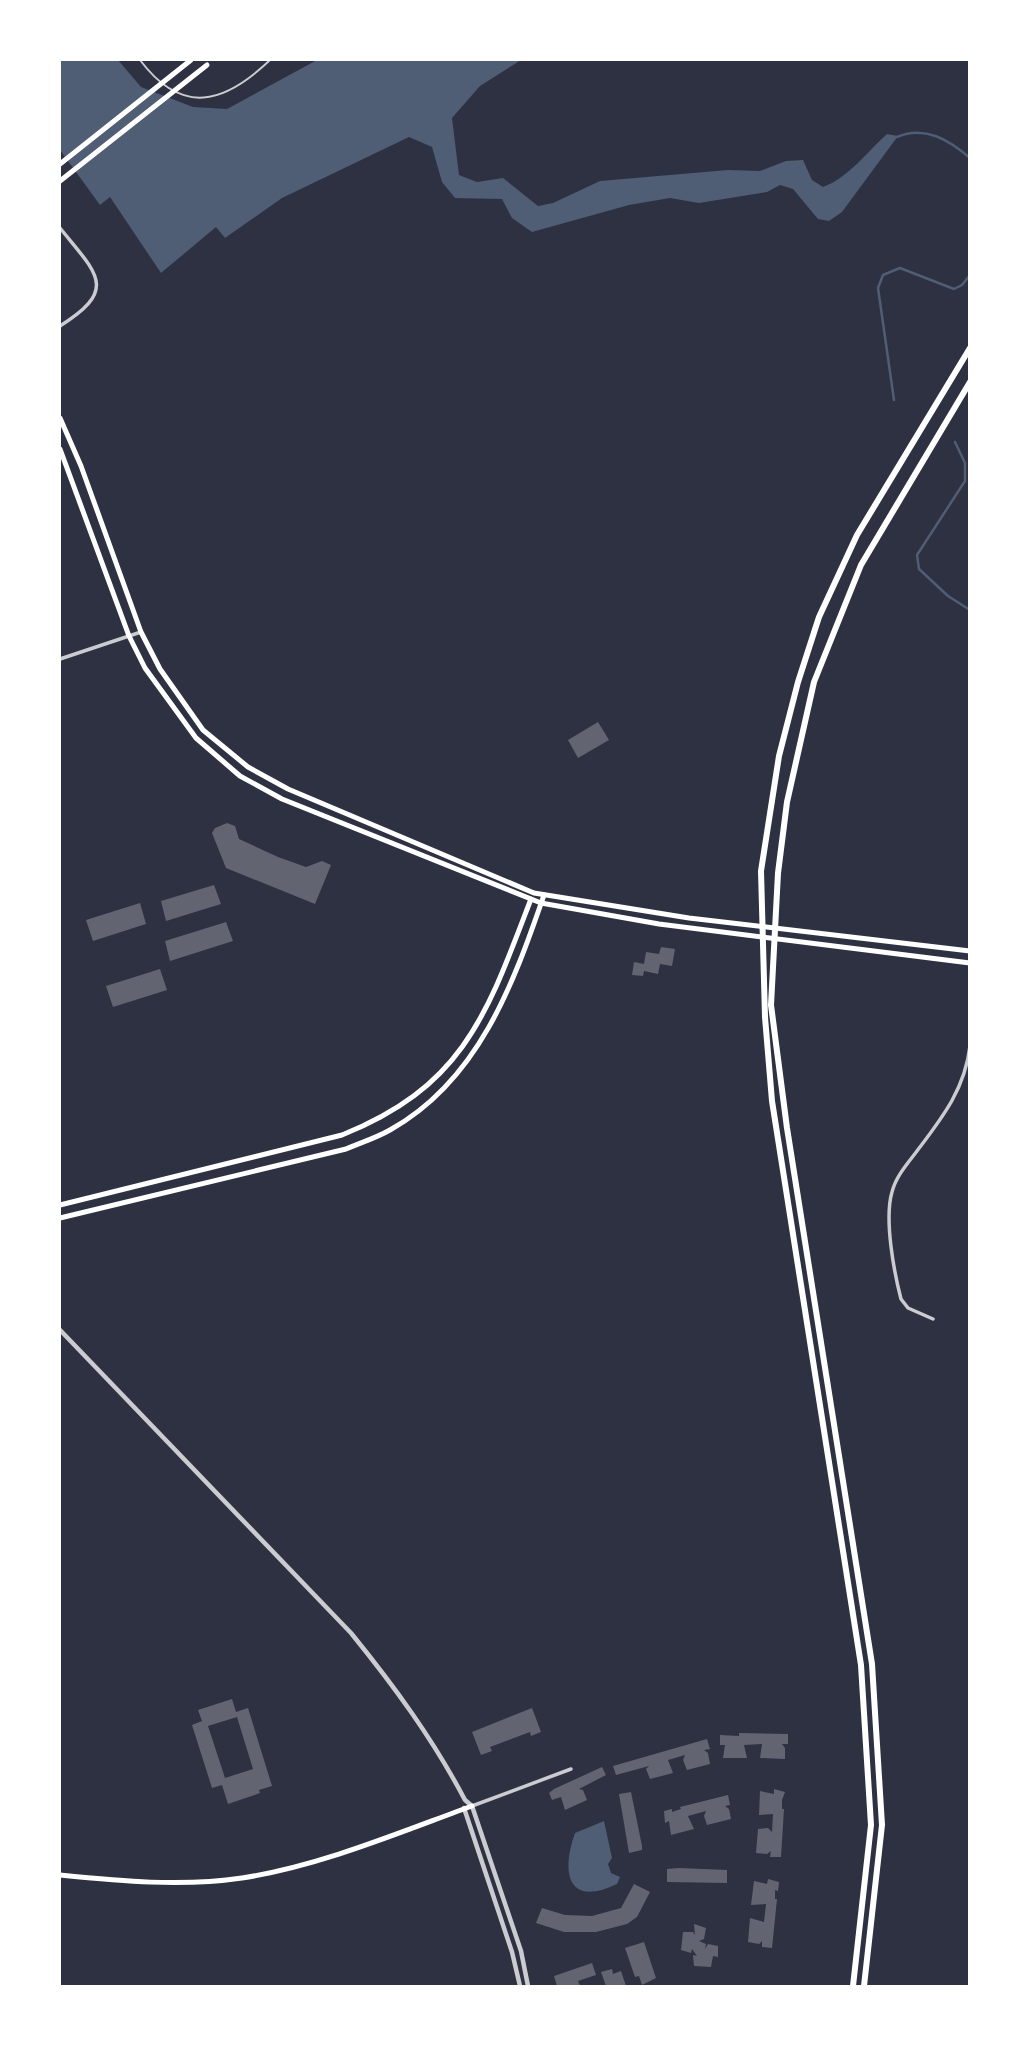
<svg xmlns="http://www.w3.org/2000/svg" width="1029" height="2046" font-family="Spectral,serif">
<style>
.water{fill:#4f5d75}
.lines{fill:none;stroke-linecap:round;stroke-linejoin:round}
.stream{stroke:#4f5d75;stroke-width:2.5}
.building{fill:#626471;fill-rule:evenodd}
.service{stroke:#caccd0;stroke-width:2}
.minor{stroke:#caccd0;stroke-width:3.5}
.tertiary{stroke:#caccd0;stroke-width:4.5}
.secondary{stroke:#fff;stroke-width:5}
.primary{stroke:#fff;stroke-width:5}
.motorway{stroke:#fff;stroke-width:6}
</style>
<rect width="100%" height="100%" fill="#2d3142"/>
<!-- water -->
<g class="water">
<path d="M60,60H118L141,87L193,107L227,109L317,60H521L480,86L452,118L459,175L477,182L503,178L538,206L553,203L600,181L728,170L760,171L786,161L803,160L812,180L823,187C848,178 867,152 887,134L898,136L842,212L829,221L818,219L793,189L780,185L767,192L699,203L670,198L629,205L532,232L512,218L502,199L455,198L442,182L432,147L409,137L282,198L225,238L216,227L161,273L110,197L100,205L60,150Z"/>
<path d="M604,1821L612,1858L608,1864L611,1873L620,1877L617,1884C567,1908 561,1872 575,1833Z"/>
</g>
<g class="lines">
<!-- stream -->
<g class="stream">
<path d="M897,137C925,125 949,140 970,158"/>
<path d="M894,400L878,288L883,275L900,268L954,289L962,285L970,275"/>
<path d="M955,442L965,463V481L917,555L919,569L948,596L970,610"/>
</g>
</g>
<!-- building -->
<g class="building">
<path d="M598,722L609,740L578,758L568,740Z"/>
<path d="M227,823L235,826L239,839L278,857L306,867L322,861L331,865L315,904L226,868L212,833L215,828Z"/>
<path d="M214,885L221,904L166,921L161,901Z"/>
<path d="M140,903L146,924L93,941L86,920Z"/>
<path d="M226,922L233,941L170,961L165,941Z"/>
<path d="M661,947L675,949L672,966L660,964L658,974L644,971L643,976L632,975L634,962L644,964L646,952L659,954Z"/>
<path d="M160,969L167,990L113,1007L106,986Z"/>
<path d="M232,1699L236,1712L248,1708L272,1786L259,1790L260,1793L228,1804L222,1785L212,1788L192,1725L202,1721L198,1710ZM237,1717L253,1769L225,1778L208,1726Z"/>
<path d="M532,1708L541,1732L531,1736L530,1732L490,1747L492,1751L481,1755L472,1732Z"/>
<path d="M739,1733L788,1734V1744H782L785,1748V1759L760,1758L762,1744L744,1745L747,1758H723L725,1745H720V1735L739,1736Z"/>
<path d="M707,1739L710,1749L704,1750L708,1753L710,1764L687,1770L683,1760L685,1755L668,1760L673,1773L650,1779L646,1769L649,1766L616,1775L613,1766Z"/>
<path d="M602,1767L606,1775L579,1789L583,1790L587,1800L565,1810L561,1797L552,1800L549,1793L554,1789Z"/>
<path d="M774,1789L785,1792L782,1800V1809H784L781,1857H770L771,1851L767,1854L756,1853L758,1829L768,1828L772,1832L773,1814L759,1815L760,1791L774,1794Z"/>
<path d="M631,1792L642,1846V1850L629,1853L619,1794Z"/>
<path d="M728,1795L730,1805L725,1806L729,1809L731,1819L707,1825L704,1816L706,1811L688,1816L694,1829L671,1835L669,1821L665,1823L664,1811L672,1809V1812L681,1809L680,1807Z"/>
<path d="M679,1868L727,1870V1883L667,1882V1869Z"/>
<path d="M768,1879L779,1882L778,1891L775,1890V1899H777L772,1948L762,1947V1941L759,1944L748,1942L750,1918L764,1922L766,1904L751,1905L754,1881L767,1884Z"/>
<path d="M634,1884L650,1892L637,1917L627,1924L596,1932H564L536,1923L542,1908L565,1915L592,1916L621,1908Z"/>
<path d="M694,1924L706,1928L704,1939L699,1941L706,1944L705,1949L708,1944L718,1946V1957L713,1956L711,1967L694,1966L693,1955L697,1956L692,1949L691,1953L681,1950L683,1932H693L695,1935Z"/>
<path d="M644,1942L656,1978L642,1985L639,1976L635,1977L625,1948Z"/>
<path d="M592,1963L596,1975L578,1981L580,1986H557L554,1976Z"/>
<path d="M612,1969L613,1974L621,1971L626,1986H606L601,1972Z"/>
</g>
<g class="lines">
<!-- service -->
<path class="service" d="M140,60C182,116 224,104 270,60"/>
<!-- minor -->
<g class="minor">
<path d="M60,228C97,274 119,289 60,326"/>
<path d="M60,659L141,632"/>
<path d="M933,1319L908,1308L901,1299C894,1272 884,1219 892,1192C896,1176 908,1163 917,1151C942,1118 965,1089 970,1046"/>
<path d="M472,1806L571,1769"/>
</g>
<!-- tertiary -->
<g class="tertiary">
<path d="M60,1330L351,1633C394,1686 433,1739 465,1800L472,1806L521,1951L528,1986"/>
<path d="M464,1808L512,1952L520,1986"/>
</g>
<!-- secondary -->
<g class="secondary">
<path d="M60,164L191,60"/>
<path d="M60,181L207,65"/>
<path d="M60,1875C120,1881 181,1887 242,1878C320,1866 398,1833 472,1806"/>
</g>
<!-- primary -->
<g class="primary">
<path d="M60,418L81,466L141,632L160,669L203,730L248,767L288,789L534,893L689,918L970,951"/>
<path d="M60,449L129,636L145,668L196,738L240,776L282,799L541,903L659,924L970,963"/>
<path d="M60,1205L342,1135C464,1086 487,1014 531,899"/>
<path d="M60,1218L346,1149C360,1143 376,1138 390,1130C478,1081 513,985 544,895"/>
</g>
<!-- motorway -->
<g class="motorway">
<path d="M853,1986L871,1825L861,1665L772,1101L765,1017L761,871L779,756L798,682L819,617L857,535L970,348"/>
<path d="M864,1986L882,1825L872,1664L787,1128L771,1005L778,873L787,802L814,682L861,565L970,382"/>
</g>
</g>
<!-- border -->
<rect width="1029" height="2046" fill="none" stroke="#ffffff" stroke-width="122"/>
</svg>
